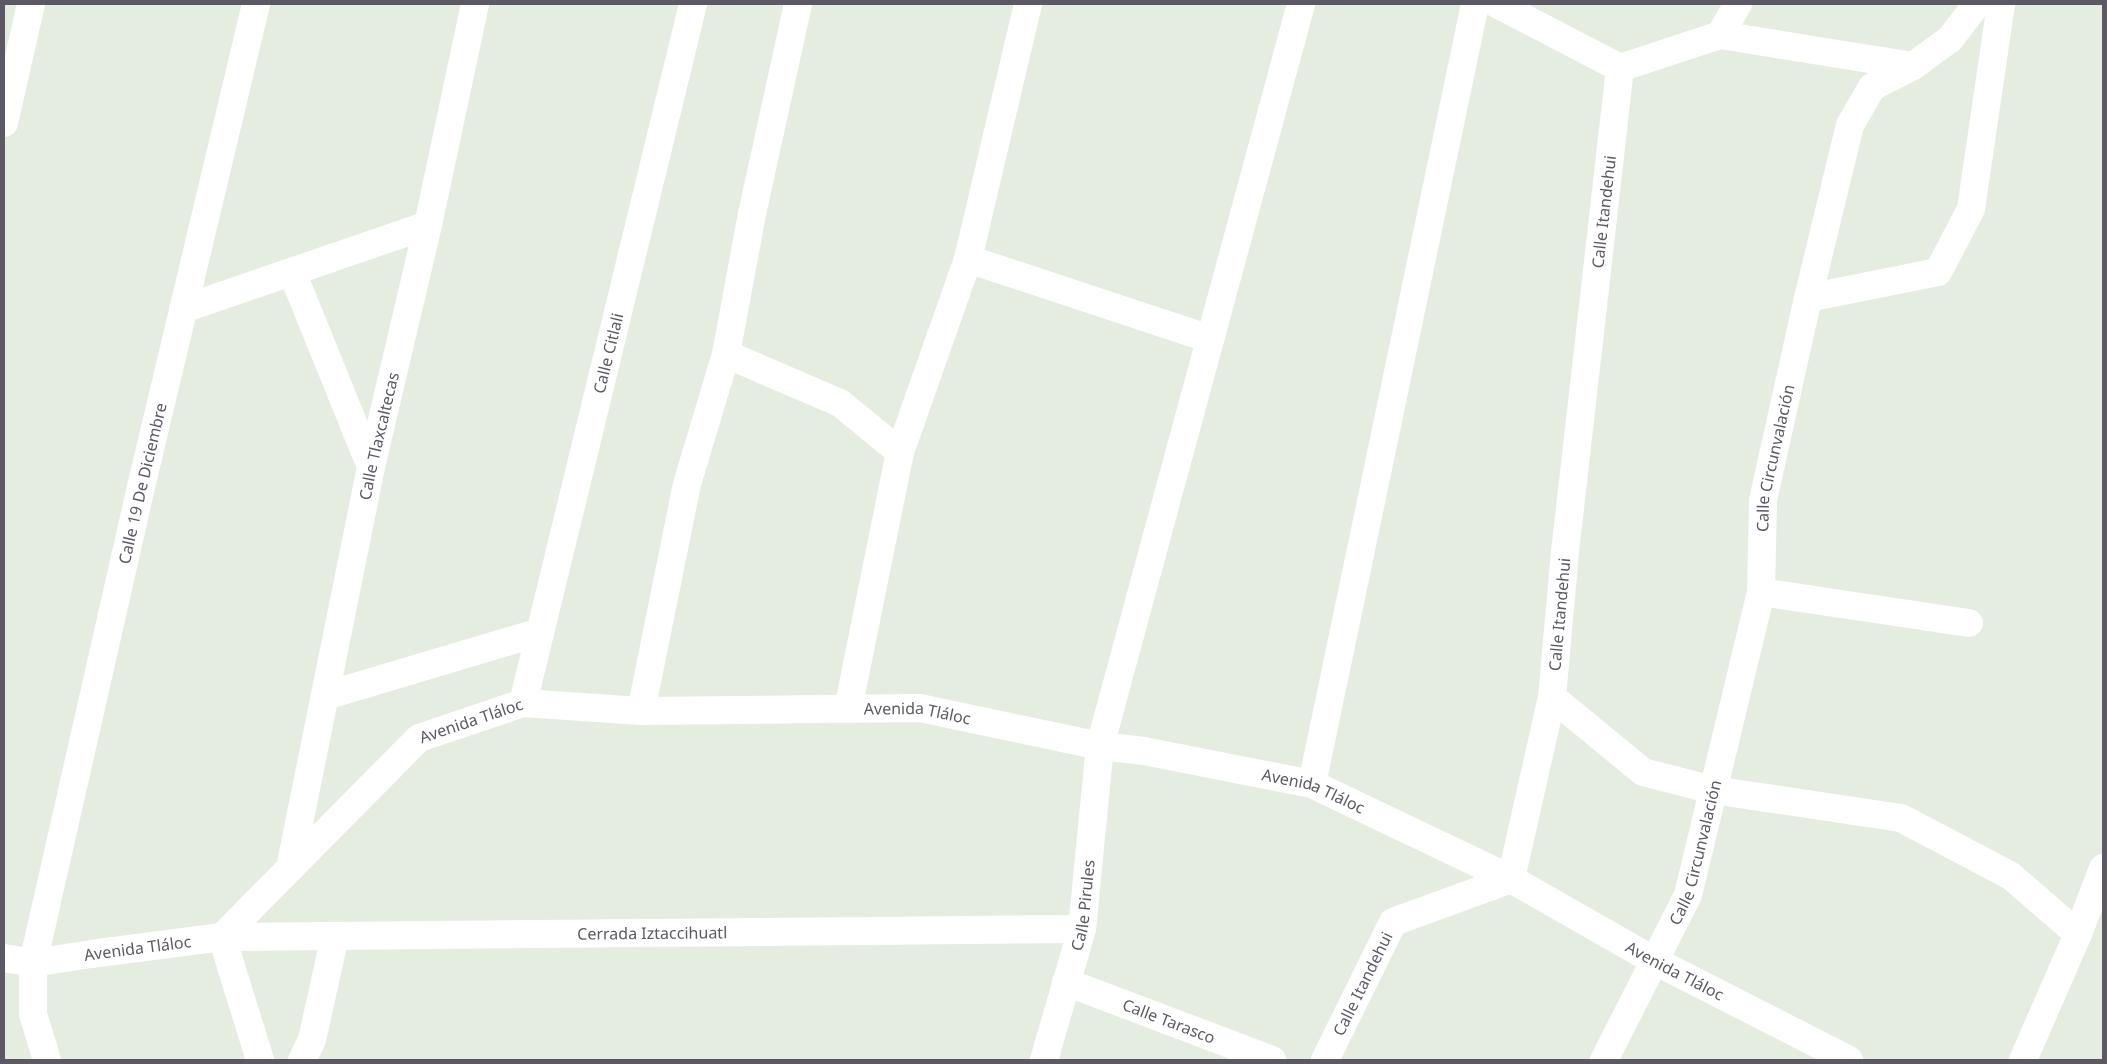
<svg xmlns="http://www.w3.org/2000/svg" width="2107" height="1064" font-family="'Noto Sans',sans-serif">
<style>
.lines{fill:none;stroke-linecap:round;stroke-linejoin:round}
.minor{stroke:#fff;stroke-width:28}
.tertiary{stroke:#fff;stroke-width:28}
.secondary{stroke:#fff;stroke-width:28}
.labels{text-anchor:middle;stroke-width:4;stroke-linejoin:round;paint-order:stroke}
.street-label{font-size:16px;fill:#5d5963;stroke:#fff}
</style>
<rect width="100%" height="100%" fill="#e5ede0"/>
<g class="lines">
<!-- minor -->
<g class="minor">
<path d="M1497,4L1620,68"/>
<path d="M1720,35L1913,66"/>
<path d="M1620,68L1720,35L1738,4"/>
<path d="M4,123L31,4"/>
<path d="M968,259L1210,339"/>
<path d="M292,272L371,467"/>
<path d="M1808,298L1938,272L1971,209L2001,4"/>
<path d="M183,309L428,225"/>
<path d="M726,354L840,403L900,452"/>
<path d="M1761,592L1969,623"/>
<path d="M325,696L540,632"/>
<path d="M1552,697L1643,772L1713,790L1901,818L2011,876L2078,934"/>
<path id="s1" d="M523,703L693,4"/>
<path d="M848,709L900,452L968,259L1028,4"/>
<path d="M641,711L687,484L726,354L752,214L798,4"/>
<path d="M1100,746L1301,4"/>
<path d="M1312,784L1475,4"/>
<path id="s2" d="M290,868L371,467L428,225L475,4"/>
<path id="s3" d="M1066,982L1272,1060"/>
<path id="s4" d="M47,1060L33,1014V963L141,487L256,4"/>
<path id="s5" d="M260,1060L222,937L1082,929"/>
<path d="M302,1060L312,1040L335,936"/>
<path id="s6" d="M1325,1060L1393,922L1511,879L1552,697L1565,552L1620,68"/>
<path id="s7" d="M1604,1060L1688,895L1761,592L1763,500L1808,298L1850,125L1872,87L1913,66L1950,39L1977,4"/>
<path d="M2023,1060L2078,934L2103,868"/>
</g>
<!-- tertiary -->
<path class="tertiary" id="s8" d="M1044,1060L1082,929L1100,746"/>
<!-- secondary -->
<path class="secondary" id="s9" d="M4,958L33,963L91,954L222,937L419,738L523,703L641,711L920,708L1100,746L1144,751L1312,784L1511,879L1653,960L1849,1060"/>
</g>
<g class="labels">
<!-- street labels -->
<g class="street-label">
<text dy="6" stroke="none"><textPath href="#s6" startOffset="954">Calle Itandehui</textPath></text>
<text dy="6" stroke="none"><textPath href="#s1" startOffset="360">Calle Citlali</textPath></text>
<text dy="6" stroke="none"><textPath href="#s2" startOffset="441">Calle Tlaxcaltecas</textPath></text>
<text dy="6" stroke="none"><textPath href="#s7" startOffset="632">Calle Circunvalación</textPath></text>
<text dy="6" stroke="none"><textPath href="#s4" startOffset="591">Calle 19 De Diciembre</textPath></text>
<text dy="6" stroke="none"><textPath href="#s6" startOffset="549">Calle Itandehui</textPath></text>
<text dy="6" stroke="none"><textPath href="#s9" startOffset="1005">Avenida Tláloc</textPath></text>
<text dy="6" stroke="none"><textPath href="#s9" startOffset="555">Avenida Tláloc</textPath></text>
<text dy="6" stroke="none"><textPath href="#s9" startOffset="1410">Avenida Tláloc</textPath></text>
<text dy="6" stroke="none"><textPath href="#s7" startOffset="228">Calle Circunvalación</textPath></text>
<text dy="6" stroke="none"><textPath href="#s8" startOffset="160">Calle Pirules</textPath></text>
<text dy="6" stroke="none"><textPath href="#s5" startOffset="559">Cerrada Iztaccihuatl</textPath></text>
<text dy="6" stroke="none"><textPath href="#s9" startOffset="135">Avenida Tláloc</textPath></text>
<text dy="6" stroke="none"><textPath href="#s9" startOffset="1815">Avenida Tláloc</textPath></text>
<text dy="6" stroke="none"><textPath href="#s6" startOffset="85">Calle Itandehui</textPath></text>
<text dy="6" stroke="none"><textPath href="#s3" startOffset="110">Calle Tarasco</textPath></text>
</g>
</g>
<!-- border -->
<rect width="2107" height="1064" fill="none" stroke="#5d5963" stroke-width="10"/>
</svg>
